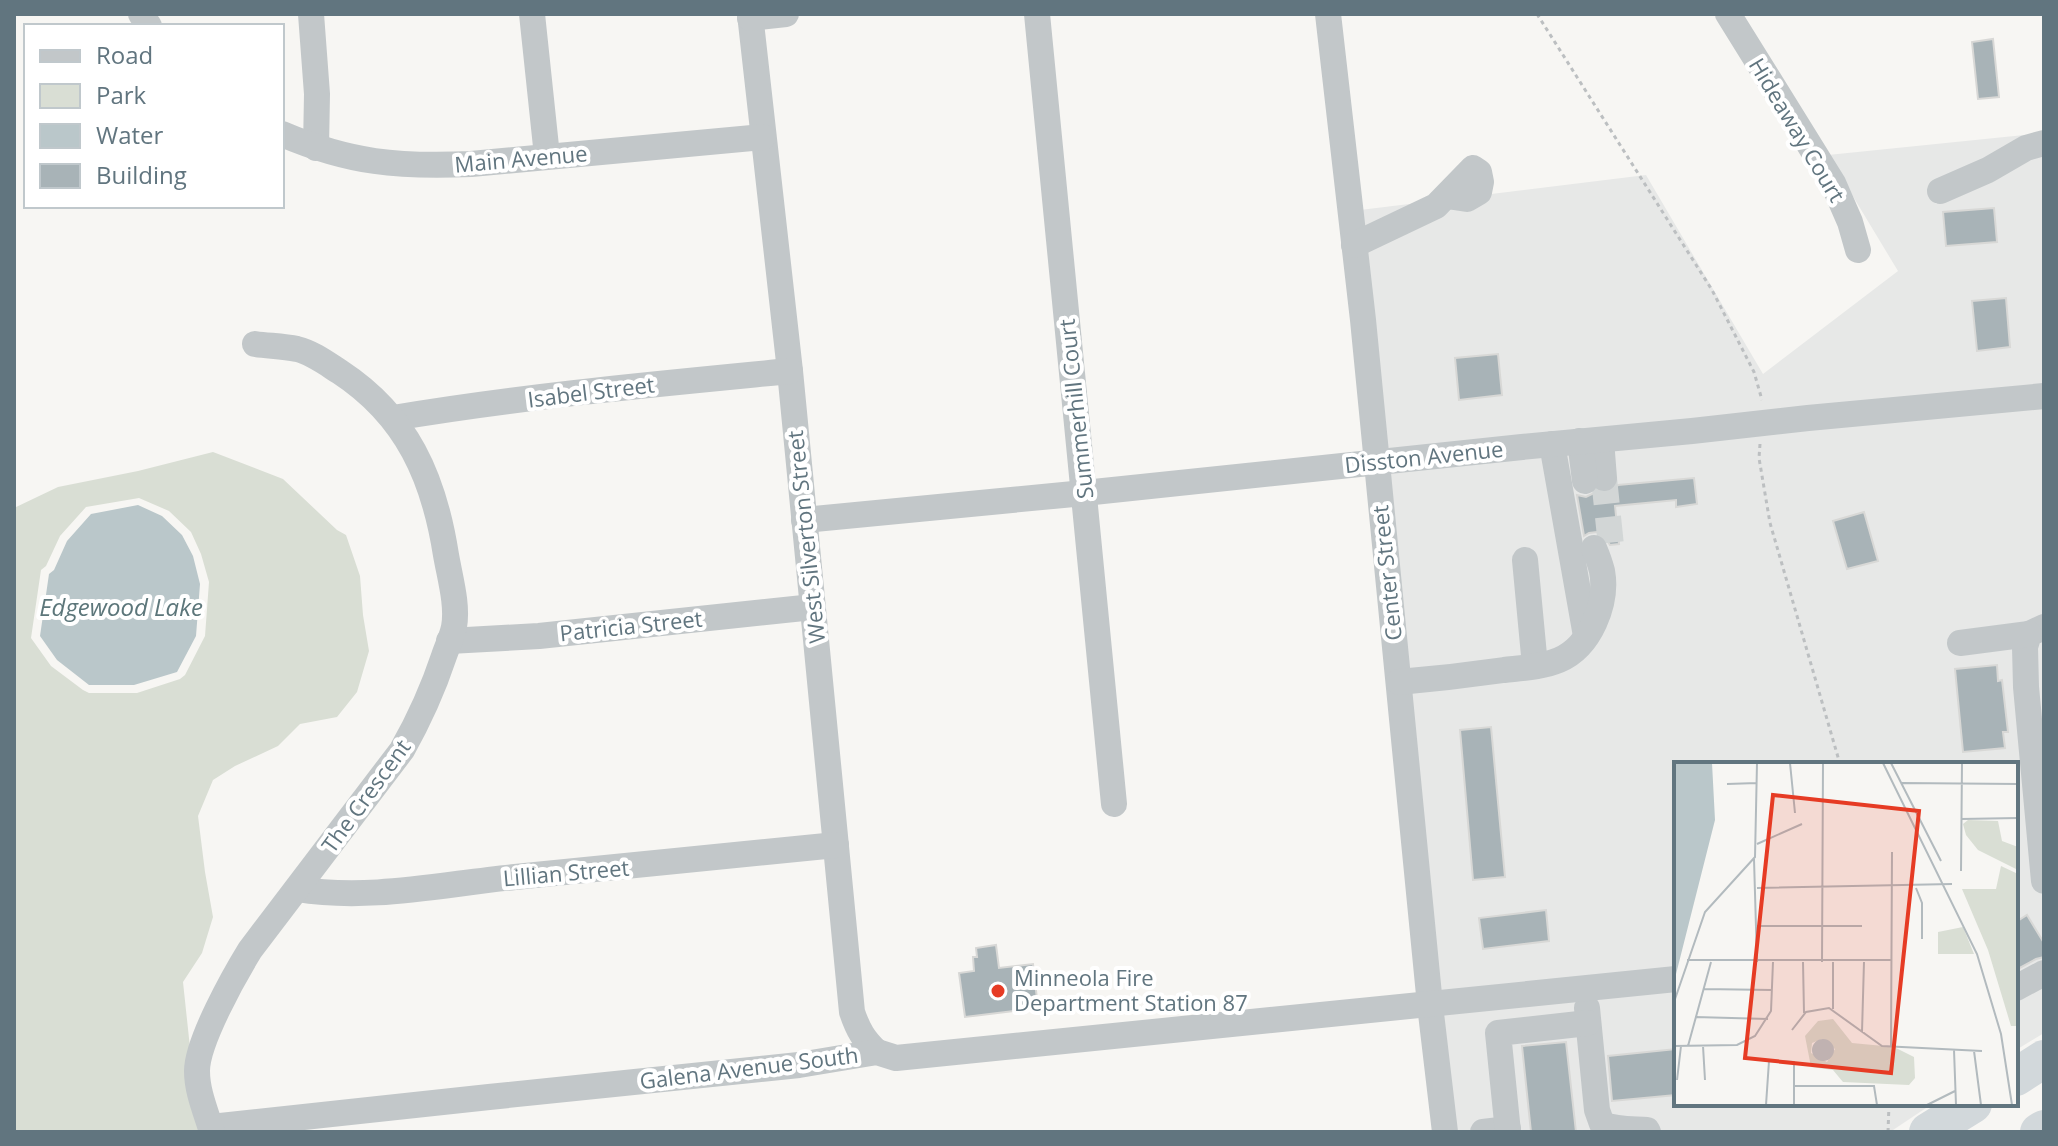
<svg xmlns="http://www.w3.org/2000/svg" width="2058" height="1146" font-family="'Open Sans',sans-serif">
<style>
.built{fill:#e7e8e7}
.green{fill:#d9ded4;fill-rule:evenodd}
.water{fill:#bac7ca}
.building{fill:#a8b3b7;stroke:#d8d8d6;stroke-width:2}
.lines{fill:none;stroke-linecap:round;stroke-linejoin:round}
.minor-tunnel{stroke:#d2d6d6;stroke-width:26;stroke-dasharray:26 13;stroke-linecap:butt}
.path{stroke:#bcbfc1;stroke-width:3;stroke-dasharray:4 4;stroke-linecap:butt}
.minor{stroke:#c2c7c9;stroke-width:26}
.highway{stroke:#d2d8db;stroke-width:38}
.poi-dot{fill:#e63b24;stroke:#fff;stroke-width:3}
.labels{text-anchor:middle;stroke-width:8;stroke-linejoin:round;paint-order:stroke}
.street-label{font-size:22px;fill:#61757f;stroke:#fff}
.poi-label{font-size:22px;fill:#61757f;stroke:#fff;text-anchor:start}
.water-label{font-size:24px;font-style:italic;fill:#5c767a;stroke:#fff}
.inset-road{fill:none;stroke:#b2babe;stroke-width:2}
.view{fill:#e63b24;fill-opacity:0.15;stroke:#e63b24;stroke-width:4}
.inset-edge{fill:none;stroke:#61757f;stroke-width:4}
</style>
<rect width="100%" height="100%" fill="#f7f6f3"/>
<!-- built -->
<g class="built">
<path d="M2044,133L1927,188L1936,204L2044,153V386L1386,451L1360,210L1646,175L1763,374L1898,271L1828,155Z"/>
<path d="M2044,405V1033L2016,1050V764H1676V970L1440,995L1388,470Z"/>
<path d="M1676,988V1104H1932L1890,1132H1456L1442,1013Z"/>
</g>
<!-- green -->
<path class="green" d="M213,452L283,479L337,530L346,535L360,576L363,615L369,651L357,692L337,717L300,724L278,746L235,766L213,780L198,816L205,872L213,917L202,953L183,982L199,1132H14V508L58,487L138,471ZM139,498L169,511L191,532L201,554L209,582L205,636L185,675L180,679L137,693H89L83,690L51,666L31,638L41,570L46,566L60,536L86,507Z"/>
<!-- water -->
<path class="water" d="M138,505L162,516L182,535L193,556L200,584L196,636L177,672L134,685H89L57,660L40,636L49,574L54,570L67,541L91,514Z"/>
<!-- building -->
<g class="building">
<path d="M1993,39L1999,97L1978,99L1972,42Z"/>
<path d="M1994,208L1997,242L1946,246L1943,212Z"/>
<path d="M2006,298L2010,347L1977,351L1972,301Z"/>
<path d="M1498,354L1502,395L1459,400L1455,358Z"/>
<path d="M1694,478L1697,504L1676,507V500L1615,506L1619,544L1610,545L1604,536L1597,532L1589,533L1584,536L1577,495L1586,497L1596,492L1606,494L1614,491L1618,485Z"/>
<path d="M1864,512L1878,561L1847,569L1833,521Z"/>
<path d="M1997,665L1998,681L2002,680L2008,732H2003L2005,748L1963,752L1955,669Z"/>
<path d="M1491,727L1505,877L1473,880L1460,730Z"/>
<path d="M1546,910L1549,941L1483,949L1479,918Z"/>
<path d="M2027,915L2044,943V957L2036,959L2016,970V922Z"/>
<path d="M996,945L999,968L1033,964L1038,1008L965,1017L959,973L974,971L973,957H977L976,948Z"/>
<path d="M1566,1042L1576,1132H1531L1522,1046Z"/>
<path d="M1676,1049V1095L1612,1101L1608,1056Z"/>
</g>
<g class="lines">
<!-- minor-tunnel -->
<path class="minor-tunnel" d="M1604,478L1611,546"/>
<!-- path -->
<g class="path">
<path d="M1537,14L1712,290L1754,372L1762,400"/>
<path d="M1760,444L1759,458L1770,523L1840,764"/>
<path d="M1888,1132L1889,1104"/>
</g>
<!-- minor -->
<g class="minor">
<path d="M141,14L149,26"/>
<path d="M311,14L317,94L316,148"/>
<path d="M532,14L547,156"/>
<path d="M750,14L790,371L852,1012C858,1030 864,1040 877,1052"/>
<path d="M1037,14L1114,804"/>
<path d="M1328,14L1363,320L1430,1005L1445,1132"/>
<path d="M1728,14L1833,183L1850,222L1858,250"/>
<path d="M750,18L786,14"/>
<path d="M282,134C350,163 398,167 471,164L763,137"/>
<path d="M1940,191L1988,170L2026,148L2044,143"/>
<path d="M1354,245L1436,206L1473,168L1479,172L1481,182L1479,192L1467,199L1447,196"/>
<path d="M393,418C524,396 657,384 790,371"/>
<path d="M1601,440L1604,478"/>
<path d="M1580,441L1585,481"/>
<path d="M1552,444L1586,636"/>
<path d="M804,520L1084,493L1522,447L1692,431L1808,418L2044,396"/>
<path d="M1525,560L1535,666"/>
<path d="M2044,627L2029,634L2025,647L2026,687L2044,881"/>
<path d="M449,641L539,636L813,607"/>
<path d="M1960,643L2029,634"/>
<path d="M1399,682C1434,679 1469,675 1504,670C1521,668 1542,667 1559,660C1590,647 1608,603 1602,571C1600,563 1597,555 1594,548"/>
<path d="M297,889C370,901 442,884 515,877C622,866 729,856 836,845"/>
<path d="M2016,988L2044,973"/>
<path d="M1587,1008L1597,1110L1602,1124C1616,1130 1632,1129 1647,1130L1648,1132"/>
<path d="M211,1127L489,1097L799,1065L877,1052L896,1058L1676,979"/>
<path d="M212,1132C206,1112 197,1092 197,1071C197,1042 234,976 250,950L402,750C419,720 433,689 444,656C447,647 452,637 454,627C458,605 450,578 446,555C434,478 407,416 340,372C326,363 313,353 297,349C283,346 269,346 255,344"/>
<path d="M1483,1132L1508,1129"/>
<path d="M1508,1132L1498,1033L1588,1023"/>
</g>
<!-- highway -->
<g class="highway">
<path d="M2016,1077L2044,1059"/>
<path d="M1928,1132L1973,1104"/>
<path d="M2039,1132L2044,1129"/>
</g>
</g>
<!-- markers -->
<circle class="poi-dot" cx="998" cy="991" r="8"/>
<g class="labels">
<!-- street labels -->
<g class="street-label">
<text transform="translate(1797 130) rotate(59)" y="8">Hideaway Court</text>
<text transform="translate(521 159) rotate(-5)" y="8">Main Avenue</text>
<text transform="translate(591 392) rotate(-7)" y="8">Isabel Street</text>
<text transform="translate(1076 409) rotate(-96)" y="8">Summerhill Court</text>
<text transform="translate(1424 457) rotate(-6)" y="8">Disston Avenue</text>
<text transform="translate(806 537) rotate(-96)" y="8">West Silverton Street</text>
<text transform="translate(1387 573) rotate(-96)" y="8">Center Street</text>
<text transform="translate(631 626) rotate(-6)" y="8">Patricia Street</text>
<text transform="translate(366 796) rotate(-54)" y="8">The Crescent</text>
<text transform="translate(566 873) rotate(-5)" y="8">Lillian Street</text>
<text transform="translate(749 1068) rotate(-7)" y="8">Galena Avenue South</text>
</g>
<!-- poi labels -->
<g class="poi-label">
<text x="1014" y="986">Minneola Fire<tspan x="1014" dy="25">Department Station 87</tspan></text>
</g>
<!-- water labels -->
<g class="water-label">
<text x="121" y="616">Edgewood Lake</text>
</g>
</g>
<!-- overview -->
<g transform="translate(1674 762)">
<rect width="344" height="344" fill="#f7f6f3"/>
<path d="M294,58L324,59L328,79L344,85V108L304,88L292,73L289,62ZM327,104L344,112V264H337L314,188L288,127H322ZM289,165L300,192H264V170ZM159,257L178,281L220,285L240,295L241,316L235,323L169,320L159,308L137,305L131,274L144,259ZM148,277L161,287L153,300L137,291L138,281Z" fill="#d9ded4" fill-rule="evenodd"/>
<path d="M0,1H38L41,58L0,220ZM138 288a11 11 0 1 1 22 0a11 11 0 1 1-22 0Z" fill="#bac7ca"/>
<path class="inset-road" d="M116,1L121,51M209,1L303,192L327,272L338,343M217,1L267,99M228,21L344,22M53,22L83,21M287,57L344,56M83,82L128,62M80,97L83,200M287,109L288,1M83,126L278,122M242,126L248,141V177M83,164H188M13,198H217M129,200L130,251M148,200L149,1M29,227L98,228M0,240L31,150L81,95L83,1M159,247V200M21,255L94,257M118,268L132,250L155,246L208,284L308,289M188,270L190,200M0,284L63,283L81,274L97,249L99,200M14,284L37,200M29,284L31,318M217,284L218,90M280,288L282,343M300,289L307,343M3,318L7,284M120,324H200L203,343M20,343H57M92,343L95,299L120,300V343M253,343L281,329"/>
<path class="view" d="M99,33L245,49L217,311L71,296Z"/>
<rect width="344" height="344" class="inset-edge"/>
</g>
<!-- border -->
<rect width="2058" height="1146" fill="none" stroke="#61757f" stroke-width="32"/>
<!-- legend -->
<rect x="24" y="24" width="260" height="184" fill="#ffffff" stroke="#c0c8cc" stroke-width="2"/>
<rect x="40" y="50" width="40" height="12" fill="#c2c7c9" stroke="#c0c8cc" stroke-width="2"/>
<text x="96" y="64" font-size="24" fill="#61757f">Road</text>
<rect x="40" y="84" width="40" height="24" fill="#d9ded4" stroke="#c0c8cc" stroke-width="2"/>
<text x="96" y="104" font-size="24" fill="#61757f">Park</text>
<rect x="40" y="124" width="40" height="24" fill="#bac7ca" stroke="#c0c8cc" stroke-width="2"/>
<text x="96" y="144" font-size="24" fill="#61757f">Water</text>
<rect x="40" y="164" width="40" height="24" fill="#a8b3b7" stroke="#c0c8cc" stroke-width="2"/>
<text x="96" y="184" font-size="24" fill="#61757f">Building</text>
</svg>
